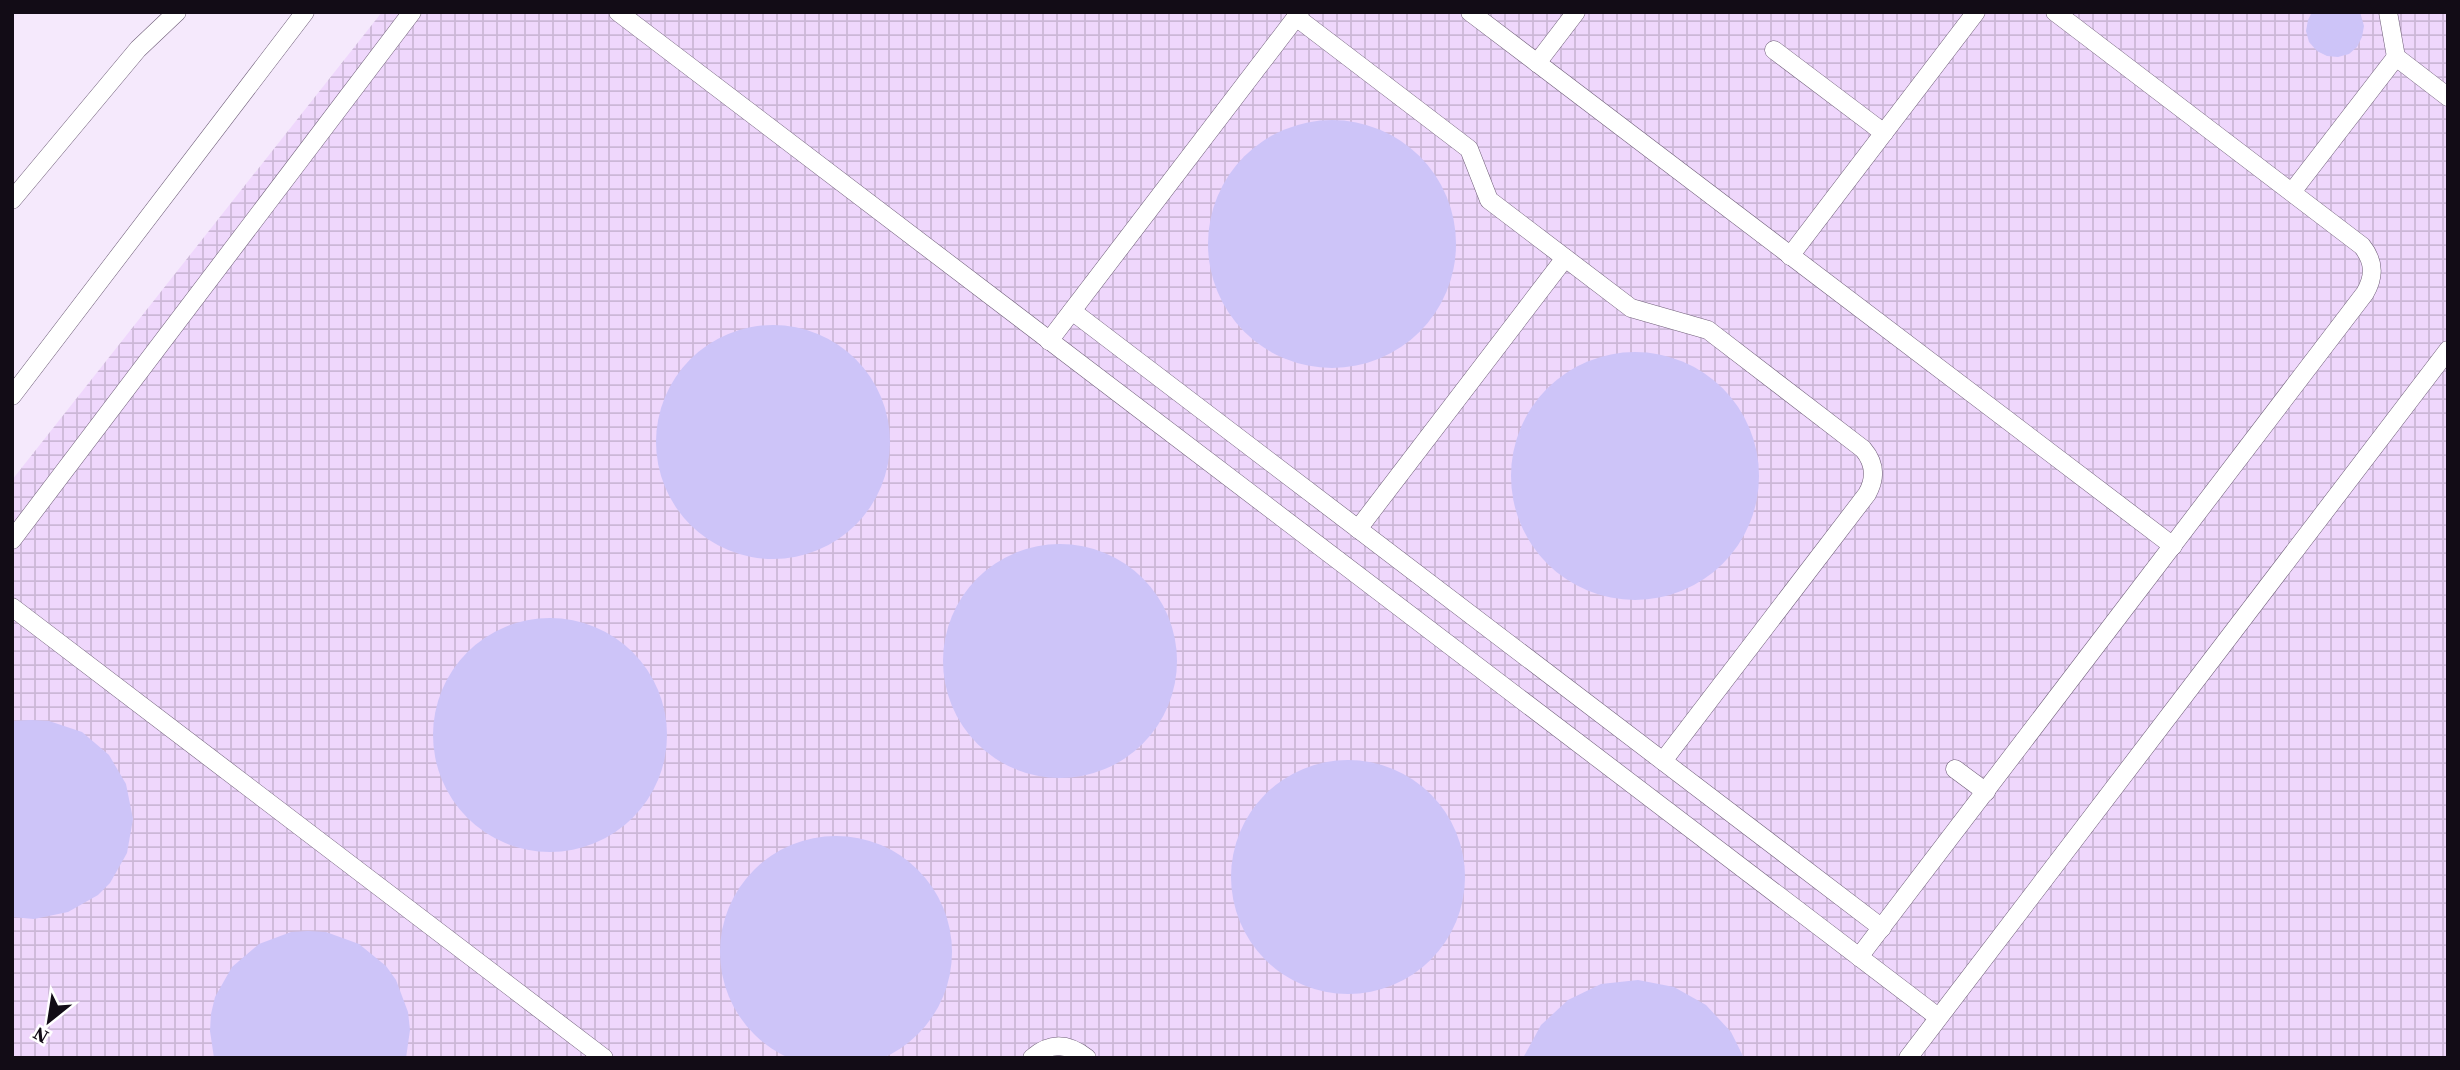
<svg xmlns="http://www.w3.org/2000/svg" width="2460" height="1070" font-family="'Source Serif 4',serif">
<style>
.industrial{fill:url(#industrial-grid)}
.building{fill:#cdc4f8}
.lines{fill:none;stroke-linecap:round;stroke-linejoin:round}
.minor-casing{stroke:#6f5e78;stroke-width:19}
.minor{stroke:#fff;stroke-width:18}
</style>
<defs>
<pattern id="industrial-grid" width="8" height="8" patternUnits="userSpaceOnUse" patternTransform="scale(1.75)"><rect width="8" height="8" fill="#efd7fc"/><path d="M0 4h8M4 0v8" fill="none" stroke="#ccb7d7"/></pattern>
</defs>
<rect width="100%" height="100%" fill="#f5e9fc"/>
<!-- industrial -->
<path class="industrial" d="M382,12H2448V1058H12V480Z"/>
<!-- building -->
<g class="building">
<path d="M2312,12H2360L2364,26L2362,37L2357,47L2349,54L2338,57L2327,56L2317,51L2309,42L2306,31L2308,20Z"/>
<circle cx="1332" cy="244" r="124"/>
<circle cx="773" cy="442" r="117"/>
<circle cx="1635" cy="476" r="124"/>
<circle cx="1060" cy="661" r="117"/>
<circle cx="550" cy="735" r="117"/>
<path d="M31,720L49,721L82,732L109,755L126,784L133,819L127,853L110,883L98,895L68,912L34,919L12,917V721Z"/>
<circle cx="1348" cy="877" r="117"/>
<circle cx="836" cy="952" r="116"/>
<path d="M308,931L326,932L359,944L386,966L396,980L408,1012L410,1030L406,1058H214L210,1031L211,1014L215,997L232,967L259,944L291,932Z"/>
<path d="M1638,980L1674,987L1706,1005L1731,1032L1744,1058H1523L1541,1025L1568,1000L1601,984Z"/>
</g>
<g class="lines">
<defs>
<g id="minor">
<path d="M618,12L1938,1017"/>
<path d="M1470,12L2173,546"/>
<path d="M2388,12L2396,57L2448,97"/>
<path d="M1296,17L1469,149L1489,200L1631,308L1708,330L1863,449C1875,463 1876,478 1867,494L1663,761"/>
<path d="M1774,50L1884,133"/>
<path d="M1537,63L1576,12"/>
<path d="M2292,192L2396,57"/>
<path d="M12,200L138,49L177,12"/>
<path d="M1790,256L1976,12"/>
<path d="M1072,311L1882,928"/>
<path d="M1049,341L1300,12"/>
<path d="M12,396L305,12"/>
<path d="M1358,529L1565,258"/>
<path d="M12,540L412,12"/>
<path d="M12,607L604,1058"/>
<path d="M1955,769L1986,792"/>
<path d="M1859,957L2365,293C2375,276 2374,261 2362,246L2055,12"/>
<path d="M1032,1058C1050,1042 1068,1043 1087,1058"/>
<path d="M1908,1058L2448,350"/>
</g>
</defs>
<!-- minor casing -->
<use href="#minor" class="minor-casing"/>
<!-- minor -->
<use href="#minor" class="minor"/>
</g>
<!-- border -->
<rect width="2460" height="1070" fill="none" stroke="#120c16" stroke-width="28"/>
<!-- north arrow -->
<g transform="translate(49 1021) rotate(210)" stroke="#ffffff" stroke-width="5" paint-order="stroke">
<path d="M0-5L12 26L0 18L-12 26Z" fill="#120c16"/>
<text y="-10" font-size="19" font-weight="bold" text-anchor="middle" fill="#120c16">N</text>
</g>
</svg>
